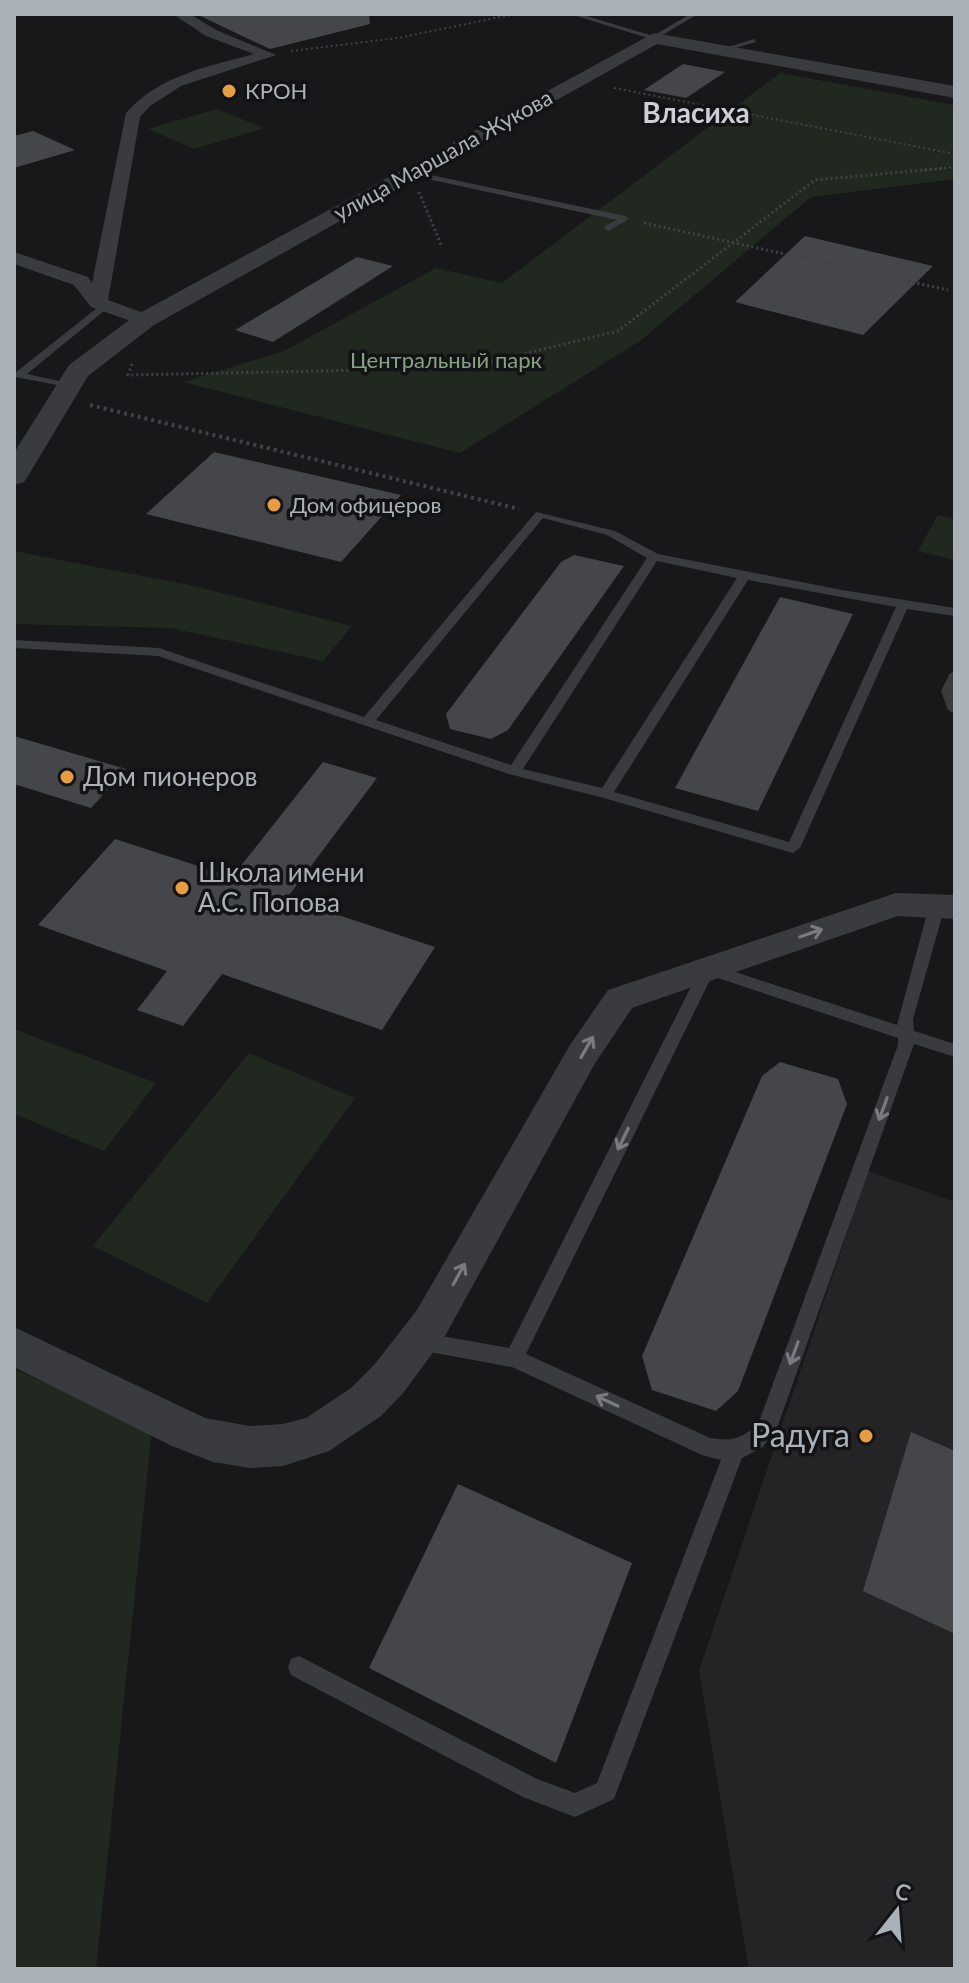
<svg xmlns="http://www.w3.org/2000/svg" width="969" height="1983" font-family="Lato,sans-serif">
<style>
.built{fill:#242427}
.green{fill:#202820}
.building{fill:#45464a}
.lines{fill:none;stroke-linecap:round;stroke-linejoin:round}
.path-far2{stroke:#3f4246;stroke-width:2;stroke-dasharray:2 3;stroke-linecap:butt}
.path-far1{stroke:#3f4246;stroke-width:3;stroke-dasharray:2 3;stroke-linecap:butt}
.path{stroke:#3f4246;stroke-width:4;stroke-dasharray:3 4;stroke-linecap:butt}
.service{fill:#393b3f;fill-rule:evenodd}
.minor{fill:#393b3f;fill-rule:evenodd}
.tertiary{fill:#393b3f;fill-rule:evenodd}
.oneway{stroke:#787c82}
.poi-dot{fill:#e99d41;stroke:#131315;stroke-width:3}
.labels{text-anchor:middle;stroke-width:7;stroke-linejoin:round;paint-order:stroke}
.far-poi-label{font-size:22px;fill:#abb1b9;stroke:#131315;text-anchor:start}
.far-street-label{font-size:22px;fill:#abb1b9;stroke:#131315}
.far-park-label{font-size:22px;fill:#85a383;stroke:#131315}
.poi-label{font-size:26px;fill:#abb1b9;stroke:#131315;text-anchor:start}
.far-district-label{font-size:28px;font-weight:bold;fill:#cccfd5;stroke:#131315}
.near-poi-label{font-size:32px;fill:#abb1b9;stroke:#131315;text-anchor:end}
</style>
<rect width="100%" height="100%" fill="#18181a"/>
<!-- built -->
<path class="built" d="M868,1171L955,1202V1968L749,1969L699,1671Z"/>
<!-- green -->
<g class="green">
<path d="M780,73L955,105V179L811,197L640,341L460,453L183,382L284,351L436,268L502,283Z"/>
<path d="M217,109L264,128L194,149L148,129Z"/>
<path d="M938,515L955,519V560L918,551Z"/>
<path d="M14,551L189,585L352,626L323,661L171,628L14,624Z"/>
<path d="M14,1029L156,1083L104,1151L14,1114Z"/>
<path d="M249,1053L355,1098L207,1303L93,1246Z"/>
<path d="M14,1369L152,1429L96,1969H14Z"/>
</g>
<!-- building -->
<g class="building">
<path d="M196,14H369L370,24L270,49Z"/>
<path d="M683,64L725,72L686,98L644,90Z"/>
<path d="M33,131L75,150L14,168V136Z"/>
<path d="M805,236L933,266L863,335L735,302Z"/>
<path d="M357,257L393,266L273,342L235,330Z"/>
<path d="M214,452L401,495L341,562L146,514Z"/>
<path d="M574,555L624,566L508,730L491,739L450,729L446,714L561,562Z"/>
<path d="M780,597L853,614L758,811L675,788Z"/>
<path d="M14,736L126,769L91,808L14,784Z"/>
<path d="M323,762L377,778L287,898L435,947L382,1030L222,974L183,1026L137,1010L167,971L38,925L115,839L232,877Z"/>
<path d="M780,1062L838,1079L847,1104L738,1391L716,1411L652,1390L642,1356L762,1076Z"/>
<path d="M911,1432L955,1451V1634L863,1591Z"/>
<path d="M458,1484L632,1563L556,1763L369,1668Z"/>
</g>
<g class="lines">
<!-- path-far2 -->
<g class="path-far2">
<path d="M291,51L398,38L515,14"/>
<path d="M614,88L955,154"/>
<path d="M924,170L955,167"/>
</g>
<!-- path-far1 -->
<g class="path-far1">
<path d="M419,192L442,247"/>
<path d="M644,223L948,290"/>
<path d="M132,364L128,375L466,368L618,331L815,180L946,168"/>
</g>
<!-- path -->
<path class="path" d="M90,405L519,509"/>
<!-- service -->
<g class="service">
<path d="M570,14H580L653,36L690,14H698L654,40Z"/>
<path d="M754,39L756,42L721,52L718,50Z"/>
<path d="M412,171L625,216L629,219L608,231L604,228L605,226L617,220L409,175Z"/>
<path d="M102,304L110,306L27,374L73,384V388L15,377V373Z"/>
<path d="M536,512L615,531L658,554L842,590L955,608V616L907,609L800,848L793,853L604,798L509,774L158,656L14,648V640L159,648L364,717ZM543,518L607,535L647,558L511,765L376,720ZM657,561L737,578L602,788L523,769ZM748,580L896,607L789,842L614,792Z"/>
<path d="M955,672V714L948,710L941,691L950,673Z"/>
<path d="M937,901L945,906L913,1019L914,1031L955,1044V1057L914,1044L778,1425L763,1447L742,1458L614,1799L575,1817L523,1797L291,1675L288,1667L291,1659L299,1656L537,1779L575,1793L597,1783L721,1460L702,1455L512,1367L419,1350L412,1347L409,1341L412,1335L419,1332L509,1348L702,965H714L897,1025L929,906ZM712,976L898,1038V1045L760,1419C746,1438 734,1442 710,1438L526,1354Z"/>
</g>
<!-- minor -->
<g class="minor">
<path d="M173,14H190L216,30L276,55L181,86L150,106L140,117L108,300L152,316L155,320L152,324L145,326L91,307L74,285L14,264V252L88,277L92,283L126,113C160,75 207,67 254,54L206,36Z"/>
<path d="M896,893L955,895V919L898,916L632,1008L594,1065L445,1336L404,1392L381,1416L329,1451L283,1466L250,1468L213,1462L172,1446L14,1367V1327L205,1418L250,1426L283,1424L306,1418L351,1388L374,1365L417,1310L570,1045L608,990Z"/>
</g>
<!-- tertiary -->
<path class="tertiary" d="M654,33L955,86V98L657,44L154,325L88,376L28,476L24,482L14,485V453L69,365L136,315Z"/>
</g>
<!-- one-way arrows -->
<defs><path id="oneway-shaft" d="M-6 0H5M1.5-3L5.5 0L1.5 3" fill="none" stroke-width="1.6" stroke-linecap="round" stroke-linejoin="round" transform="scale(2)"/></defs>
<g class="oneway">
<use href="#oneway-shaft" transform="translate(811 933) rotate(-19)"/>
<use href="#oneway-shaft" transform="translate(587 1047) rotate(-60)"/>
<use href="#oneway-shaft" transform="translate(883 1109) rotate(110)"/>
<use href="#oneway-shaft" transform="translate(623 1139) rotate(116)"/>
<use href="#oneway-shaft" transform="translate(459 1274) rotate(-61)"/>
<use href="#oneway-shaft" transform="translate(794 1353) rotate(110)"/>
<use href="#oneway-shaft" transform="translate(607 1401) rotate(-155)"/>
</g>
<!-- markers -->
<g class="poi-dot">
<circle cx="229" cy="91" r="8"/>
<circle cx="274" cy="505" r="8"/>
<circle cx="67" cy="777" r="8"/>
<circle cx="182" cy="888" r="8"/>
<circle cx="866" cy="1436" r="8"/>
</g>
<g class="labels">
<!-- far-poi labels -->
<g class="far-poi-label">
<text x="245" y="99">КРОН</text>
<text x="290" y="513">Дом офицеров</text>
</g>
<!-- far-street labels -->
<g class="far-street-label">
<text transform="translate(443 155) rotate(-29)" y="8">улица Маршала Жукова</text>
</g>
<!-- far-park labels -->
<g class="far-park-label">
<text x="446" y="368">Центральный парк</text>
</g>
<!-- poi labels -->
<g class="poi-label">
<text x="83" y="786">Дом пионеров</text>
<text x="198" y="882">Школа имени<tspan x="198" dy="30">А.С. Попова</tspan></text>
</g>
<!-- far-district labels -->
<g class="far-district-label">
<text x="696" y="123">Власиха</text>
</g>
<!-- near-poi labels -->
<g class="near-poi-label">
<text x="850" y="1447">Радуга</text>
</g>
</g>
<!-- border -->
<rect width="969" height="1983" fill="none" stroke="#abb1b9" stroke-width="32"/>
<!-- north arrow -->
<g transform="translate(897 1911) rotate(17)" stroke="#131315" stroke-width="6" paint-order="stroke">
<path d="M0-6L14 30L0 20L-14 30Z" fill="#abb1b9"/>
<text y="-12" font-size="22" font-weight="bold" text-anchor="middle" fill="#abb1b9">С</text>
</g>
</svg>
